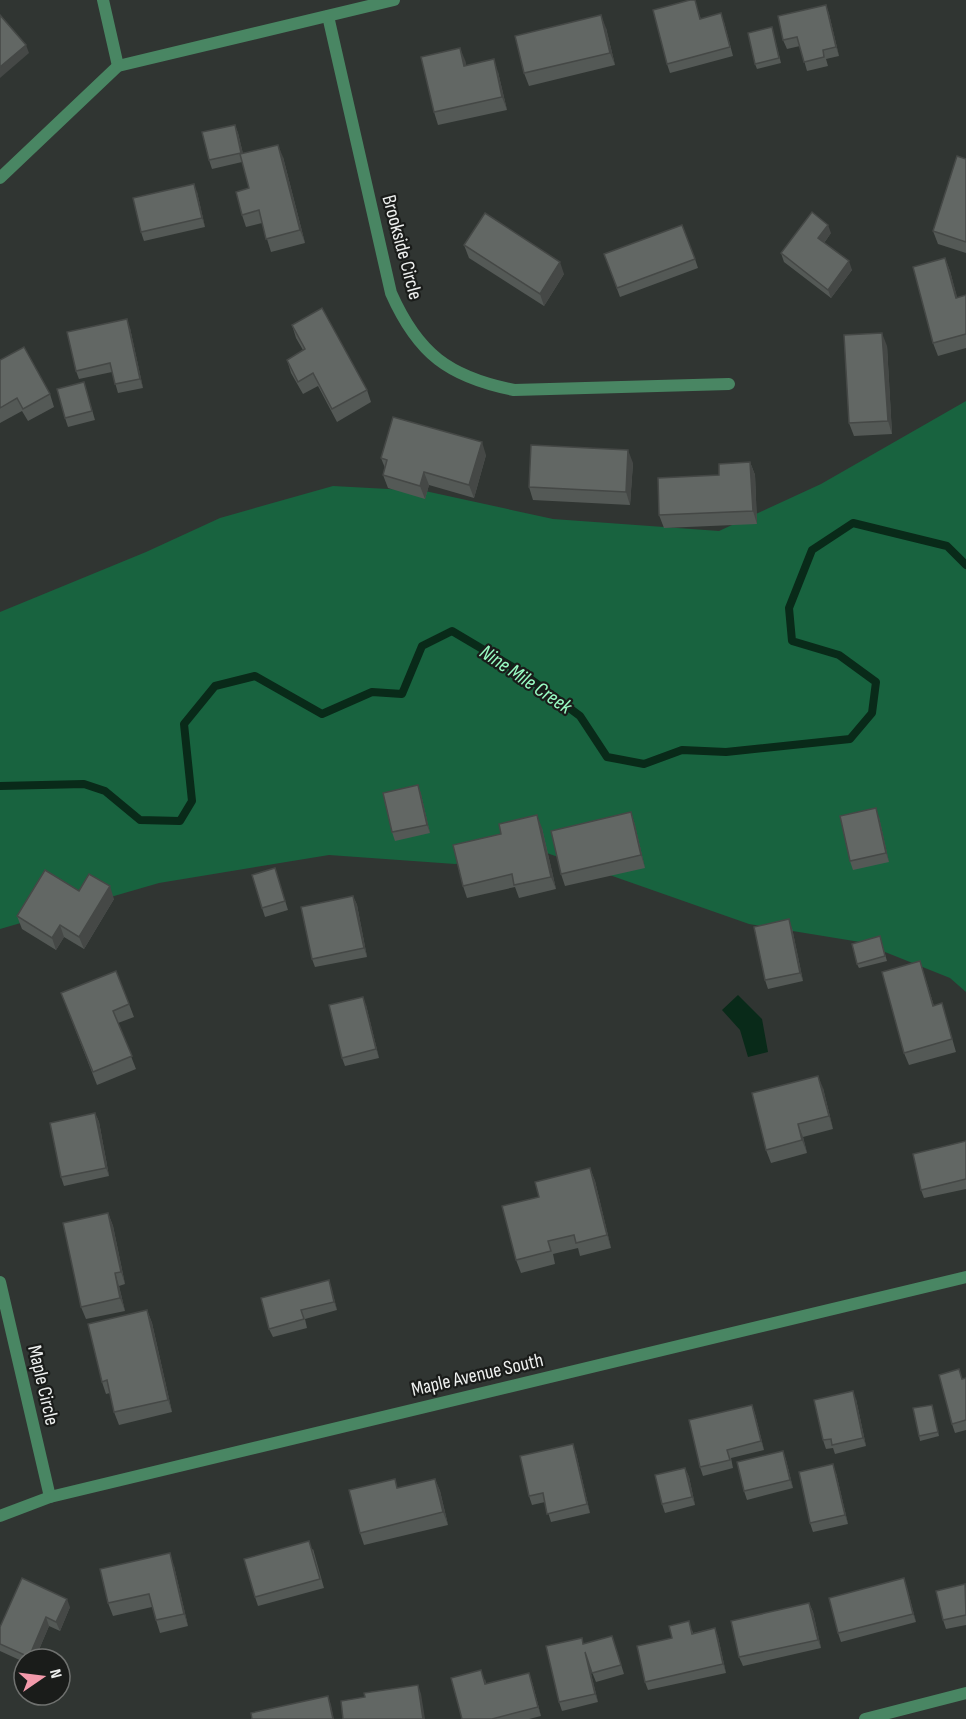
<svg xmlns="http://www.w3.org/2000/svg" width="966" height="1719" font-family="'Sofia Sans Condensed',sans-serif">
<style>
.green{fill:#18633f}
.water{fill:#092a19}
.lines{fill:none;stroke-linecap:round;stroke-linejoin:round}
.stream{stroke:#092a19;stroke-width:8}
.street{stroke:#498663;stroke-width:12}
.wall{fill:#545956}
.shaded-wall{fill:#454846}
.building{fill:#626764;stroke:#454846;stroke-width:1.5}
.labels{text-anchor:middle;stroke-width:4.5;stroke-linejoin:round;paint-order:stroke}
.street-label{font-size:20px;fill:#eef0ef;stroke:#1a1c1a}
.water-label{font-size:21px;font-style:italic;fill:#99fcc3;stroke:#1a1c1a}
</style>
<rect width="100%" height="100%" fill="#303532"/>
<!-- green -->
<path class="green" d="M966,401V992L950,978L860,942L749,924L544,852L455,864L329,855L159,883L0,929V612L146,552L220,518L333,486L425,491L553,519L719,531L821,484Z"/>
<!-- water -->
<path class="water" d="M738,995L762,1019L768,1052L748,1057L740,1030L722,1010Z"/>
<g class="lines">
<!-- stream -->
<path class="stream" d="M0,786L84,784L105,791L140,820L180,821L192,801L184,724L215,686L255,676L322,714L372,692L402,694L422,646L452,631L521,672L580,716L607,757L644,764L682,750L726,752L850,739L872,713L876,682L839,655L792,641L789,608L812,550L853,523L947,546L966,565"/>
<!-- street -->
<g class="street">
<path d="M103,0L118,66"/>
<path d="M328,16L391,293C418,354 449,377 514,390L729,384"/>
<path d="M0,178L118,66L394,0"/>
<path d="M0,1282L50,1497"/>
<path d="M0,1516L50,1497L966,1277"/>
<path d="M865,1719L966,1693"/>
</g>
</g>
<!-- wall -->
<g class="wall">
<path d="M826,5L829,14L839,56L826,59L828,66L807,71L800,46L787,49L783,40Z"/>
<path d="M697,8L701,19L724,22L733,56L670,73L667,64Z"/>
<path d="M772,27L781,63L757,69L755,64Z"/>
<path d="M606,28L615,65L529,86L524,73Z"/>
<path d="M465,60L466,66L498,72L507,110L438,125L434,112Z"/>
<path d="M235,125L238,133L243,154L283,157L305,243L271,252L262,223L246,227L242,215L249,188L242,162L212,169L209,160Z"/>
<path d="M966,159V253L938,244L933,231Z"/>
<path d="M197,192L205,227L144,241L141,232Z"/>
<path d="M831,233L824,243L852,270L831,298L784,262L781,253Z"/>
<path d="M464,245L564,274L544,306L469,258Z"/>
<path d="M604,254L695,259L698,268L620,297Z"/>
<path d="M945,258L950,271L957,298L966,295V348L938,356L933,343Z"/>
<path d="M292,325L367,390L371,402L337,422L318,386L303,394L291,373L287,360L303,350L296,338Z"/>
<path d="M130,328L143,388L118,393L112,372L79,379L76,371Z"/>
<path d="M887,346L892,434L854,436L849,423Z"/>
<path d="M0,360L50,394L54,407L28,421L22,411L0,423Z"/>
<path d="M84,382L95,420L68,427L65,418Z"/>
<path d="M486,455L474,498L429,485L425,499L388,488L383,475L385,468L381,458Z"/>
<path d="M750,462L755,475L757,524L664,528L659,515L719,475Z"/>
<path d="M633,463L630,505L533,500L529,487Z"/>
<path d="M418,785L421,794L430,833L395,841L392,832Z"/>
<path d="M631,812L635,825L645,868L565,886L561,874Z"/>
<path d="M879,817L889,862L853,870L850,861Z"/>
<path d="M542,828L556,889L519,898L515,887L467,898L463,886Z"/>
<path d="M275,868L288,910L265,917L262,908Z"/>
<path d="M79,891L114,899L84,949L64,937L56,950L22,929L17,916Z"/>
<path d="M353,896L357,905L367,957L315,967L312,959Z"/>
<path d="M792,928L803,981L768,989L765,980Z"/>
<path d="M881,941L887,961L859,968L857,964Z"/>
<path d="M924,974L934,1006L942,1003L956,1052L909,1065L904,1053Z"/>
<path d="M129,1004L134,1017L118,1023L136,1069L97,1085L66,1006Z"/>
<path d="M366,1005L379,1058L345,1066L342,1058Z"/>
<path d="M823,1088L833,1129L803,1137L807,1153L771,1163L766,1150Z"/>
<path d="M95,1113L99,1122L109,1176L64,1186L61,1177Z"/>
<path d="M966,1141V1189L924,1198L921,1190Z"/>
<path d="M590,1168L595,1181L611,1248L580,1256L578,1248L553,1254L555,1264L521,1273L516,1260L539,1197Z"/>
<path d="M108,1213L113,1226L125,1284L119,1286L125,1311L86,1319L81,1307Z"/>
<path d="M329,1280L337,1310L305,1319L307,1328L273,1337L269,1329Z"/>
<path d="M147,1310L152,1323L172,1412L119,1425L114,1412L110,1393L106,1394L102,1382Z"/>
<path d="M966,1378V1430L955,1433L952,1424L962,1379Z"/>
<path d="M856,1399L866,1446L835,1454L833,1448L826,1449L823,1440Z"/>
<path d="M752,1405L755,1414L764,1450L731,1458L733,1468L703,1476L700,1467Z"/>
<path d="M932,1405L939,1436L920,1441L919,1436Z"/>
<path d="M783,1451L786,1460L793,1488L747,1500L744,1491Z"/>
<path d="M576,1453L590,1513L551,1522L545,1502L532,1505L529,1496Z"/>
<path d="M685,1468L689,1477L695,1505L665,1513L662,1504Z"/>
<path d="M836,1473L848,1524L813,1532L810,1523Z"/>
<path d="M435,1479L440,1491L448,1525L364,1545L360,1533Z"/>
<path d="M313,1549L324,1588L258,1606L255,1597Z"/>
<path d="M174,1566L188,1626L160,1633L152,1607L113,1616L108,1603Z"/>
<path d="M904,1578L916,1622L841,1642L838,1633Z"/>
<path d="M966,1587V1625L946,1629L943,1620Z"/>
<path d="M809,1603L813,1612L821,1648L743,1666L739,1657Z"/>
<path d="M70,1607L60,1631L49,1626L35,1659H24V1662L0,1651V1627Z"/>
<path d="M715,1628L718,1637L726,1673L648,1690L645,1682L672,1638L692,1630L693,1633Z"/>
<path d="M584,1644L615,1645L624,1674L596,1682L588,1662L598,1702L562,1711L559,1702Z"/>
<path d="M485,1679L486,1684L532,1682L541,1716L529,1719H462Z"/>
</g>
<!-- shaded-wall -->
<g class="shaded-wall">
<path d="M826,5L829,14L839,56L836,47Z"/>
<path d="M601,15L606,28L615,65L610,53Z"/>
<path d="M26,45L29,53L0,78V67Z"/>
<path d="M460,48L465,60L469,79L464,66Z"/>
<path d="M494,59L498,72L507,110L502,97Z"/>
<path d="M235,125L238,133L245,162L241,153Z"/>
<path d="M278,145L283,157L305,243L300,230Z"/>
<path d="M194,184L197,192L205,227L202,218Z"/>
<path d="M828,225L831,233L821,247L818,238Z"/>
<path d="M945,258L950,271L961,311L956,298Z"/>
<path d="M849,261L852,270L831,298L828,290Z"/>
<path d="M560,262L564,274L544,306L540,294Z"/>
<path d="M127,319L130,328L143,388L140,379Z"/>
<path d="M882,333L887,346L892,434L888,421Z"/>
<path d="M482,442L486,455L474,498L469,485Z"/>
<path d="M628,450L633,463L630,505L626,492Z"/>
<path d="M750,462L755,475L757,524L753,511Z"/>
<path d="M424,472L429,485L425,499L420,486Z"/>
<path d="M418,785L421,794L430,833L427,825Z"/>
<path d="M876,808L879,817L889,862L886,853Z"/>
<path d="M631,812L635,825L645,868L641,855Z"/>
<path d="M537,815L542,828L556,889L551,877Z"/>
<path d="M110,886L114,899L84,949L79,937Z"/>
<path d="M353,896L357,905L367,957L364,948Z"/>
<path d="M789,919L792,928L803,981L800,973Z"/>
<path d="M60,925L64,937L56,950L52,938Z"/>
<path d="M920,961L924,974L938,1019L933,1006Z"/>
<path d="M363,997L366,1005L379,1058L376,1049Z"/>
<path d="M818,1076L823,1088L833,1129L829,1116Z"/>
<path d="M95,1113L99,1122L109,1176L106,1168Z"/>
<path d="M798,1124L803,1137L807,1153L802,1140Z"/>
<path d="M590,1168L595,1181L611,1248L607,1235Z"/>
<path d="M108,1213L113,1226L125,1284L121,1272Z"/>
<path d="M115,1273L119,1286L125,1311L120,1298Z"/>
<path d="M329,1280L332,1289L337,1310L334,1302Z"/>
<path d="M147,1310L152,1323L172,1412L168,1400Z"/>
<path d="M853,1391L856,1399L866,1446L863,1438Z"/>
<path d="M752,1405L755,1414L764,1450L761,1441Z"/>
<path d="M573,1444L576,1453L590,1513L587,1504Z"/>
<path d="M783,1451L786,1460L793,1488L790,1480Z"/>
<path d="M833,1464L836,1473L848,1524L845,1515Z"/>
<path d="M685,1468L689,1477L695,1505L692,1497Z"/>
<path d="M435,1479L440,1491L448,1525L443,1512Z"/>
<path d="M170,1553L174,1566L188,1626L184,1614Z"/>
<path d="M904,1578L907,1587L916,1622L913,1614Z"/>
<path d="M67,1599L70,1607L60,1631L56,1622Z"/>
<path d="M809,1603L813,1612L821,1648L818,1640Z"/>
<path d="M46,1617L49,1626L35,1659H30L29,1657Z"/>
<path d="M715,1628L718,1637L726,1673L723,1664Z"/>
<path d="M585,1652L588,1661L598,1702L595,1694Z"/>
<path d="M529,1673L532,1682L541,1716L538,1707Z"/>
<path d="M418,1685L421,1694L425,1719H423Z"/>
<path d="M328,1696L331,1705L334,1719H333Z"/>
</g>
<!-- building -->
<g class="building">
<path d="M690,0H695L700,19L721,13L730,47L667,64L653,10Z"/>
<path d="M826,5L836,47L823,50L824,57L804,62L797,37L783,40L778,16Z"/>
<path d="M0,15L26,45L0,67Z"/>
<path d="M601,15L610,53L524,73L515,36Z"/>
<path d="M772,27L779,58L755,64L748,33Z"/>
<path d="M460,48L464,66L494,59L502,97L434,112L421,57Z"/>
<path d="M235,125L241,153L209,160L202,132Z"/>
<path d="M278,145L300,230L266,239L259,210L242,215L236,192L249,188L240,154Z"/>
<path d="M957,156L966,159V242L933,231Z"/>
<path d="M194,184L202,218L141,232L133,198Z"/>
<path d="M812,212L828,225L818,238L849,261L828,290L781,253Z"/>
<path d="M485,213L560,262L540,294L464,245Z"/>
<path d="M682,225L695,259L617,288L604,254Z"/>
<path d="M945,258L956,298L966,295V334L933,343L913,267Z"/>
<path d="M322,308L367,390L332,409L313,373L298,382L287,360L305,349L292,325Z"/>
<path d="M127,319L140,379L115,384L110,363L76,371L67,332Z"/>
<path d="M882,333L888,421L849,423L844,335Z"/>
<path d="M24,347L50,394L23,409L17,398L0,408V360Z"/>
<path d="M84,382L92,411L65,418L57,389Z"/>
<path d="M393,417L482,442L469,485L424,472L420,486L383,475L387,460L381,458Z"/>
<path d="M531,445L628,450L626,492L529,487Z"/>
<path d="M750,462L753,511L659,515L658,478L719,475V464Z"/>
<path d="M418,785L427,825L392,832L383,793Z"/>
<path d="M876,808L886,853L850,861L840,816Z"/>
<path d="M631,812L641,855L561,874L551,831Z"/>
<path d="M537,815L551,877L514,885L512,874L463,886L453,845L501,834L499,824Z"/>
<path d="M275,868L285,901L262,908L252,875Z"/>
<path d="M45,870L79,891L89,874L110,886L79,937L60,925L52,938L17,916Z"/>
<path d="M353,896L364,948L312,959L301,907Z"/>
<path d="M789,919L800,973L765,980L754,927Z"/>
<path d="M880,936L885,956L857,964L852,944Z"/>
<path d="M920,961L933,1006L942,1003L952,1039L904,1053L882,972Z"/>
<path d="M116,971L129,1004L113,1011L132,1056L93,1072L61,993Z"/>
<path d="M363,997L376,1049L342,1058L329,1005Z"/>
<path d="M818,1076L829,1116L798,1124L802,1140L766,1150L752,1093Z"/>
<path d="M95,1113L106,1168L61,1177L50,1123Z"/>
<path d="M966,1141V1179L921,1190L913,1154Z"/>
<path d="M590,1168L607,1235L576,1243L574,1235L548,1241L551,1251L516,1260L502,1206L539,1197L535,1182Z"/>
<path d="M108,1213L121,1272L115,1273L120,1298L81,1307L63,1223Z"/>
<path d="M329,1280L334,1302L301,1310L304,1319L269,1329L261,1298Z"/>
<path d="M147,1310L168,1400L114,1412L107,1380L102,1382L88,1324Z"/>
<path d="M959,1369L962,1379L966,1378V1420L952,1424L939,1375Z"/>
<path d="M853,1391L863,1438L832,1445L831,1439L823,1440L814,1400Z"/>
<path d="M752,1405L761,1441L727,1450L730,1460L700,1467L689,1420Z"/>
<path d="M932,1405L938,1432L919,1436L913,1408Z"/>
<path d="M573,1444L587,1504L547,1514L543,1493L529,1496L520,1456Z"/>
<path d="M783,1451L790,1480L744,1491L737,1462Z"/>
<path d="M833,1464L845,1515L810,1523L799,1472Z"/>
<path d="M685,1468L692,1497L662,1504L655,1475Z"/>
<path d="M395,1479L397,1488L435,1479L443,1512L360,1533L349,1490Z"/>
<path d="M309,1541L320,1579L255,1597L244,1559Z"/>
<path d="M170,1553L184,1614L156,1620L149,1594L108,1603L100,1569Z"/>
<path d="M22,1578L67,1599L56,1622L46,1617L29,1657L0,1644V1627Z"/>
<path d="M904,1578L913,1614L838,1633L829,1598Z"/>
<path d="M965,1584L966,1615L943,1620L936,1591Z"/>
<path d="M809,1603L818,1640L739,1657L731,1621Z"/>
<path d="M689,1621L692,1634L715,1628L723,1664L645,1682L637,1646L672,1638L669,1626Z"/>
<path d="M612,1636L621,1665L592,1673L585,1652L595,1694L559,1702L546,1646L582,1638L583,1644Z"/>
<path d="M481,1670L485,1684L529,1673L538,1707L492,1719H462L451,1678Z"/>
<path d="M418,1685L423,1719H343L341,1701L365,1697L364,1693Z"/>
<path d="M328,1696L333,1719H252L251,1713Z"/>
</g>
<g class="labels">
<!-- street labels -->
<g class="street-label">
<text transform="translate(403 247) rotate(75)" y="7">Brookside Circle</text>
<text transform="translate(477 1374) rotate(-13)" y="7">Maple Avenue South</text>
<text transform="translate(44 1385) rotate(77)" y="7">Maple Circle</text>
</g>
<!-- water labels -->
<g class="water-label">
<text transform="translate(526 679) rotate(34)" y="7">Nine Mile Creek</text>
</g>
</g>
<!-- north arrow -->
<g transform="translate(42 1677) rotate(76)"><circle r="28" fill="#1a1c1a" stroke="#6f716f" stroke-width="1.5"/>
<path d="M0-4.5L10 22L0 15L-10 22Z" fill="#f39aab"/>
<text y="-9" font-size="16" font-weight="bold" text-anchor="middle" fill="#eef0ef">N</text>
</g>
</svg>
